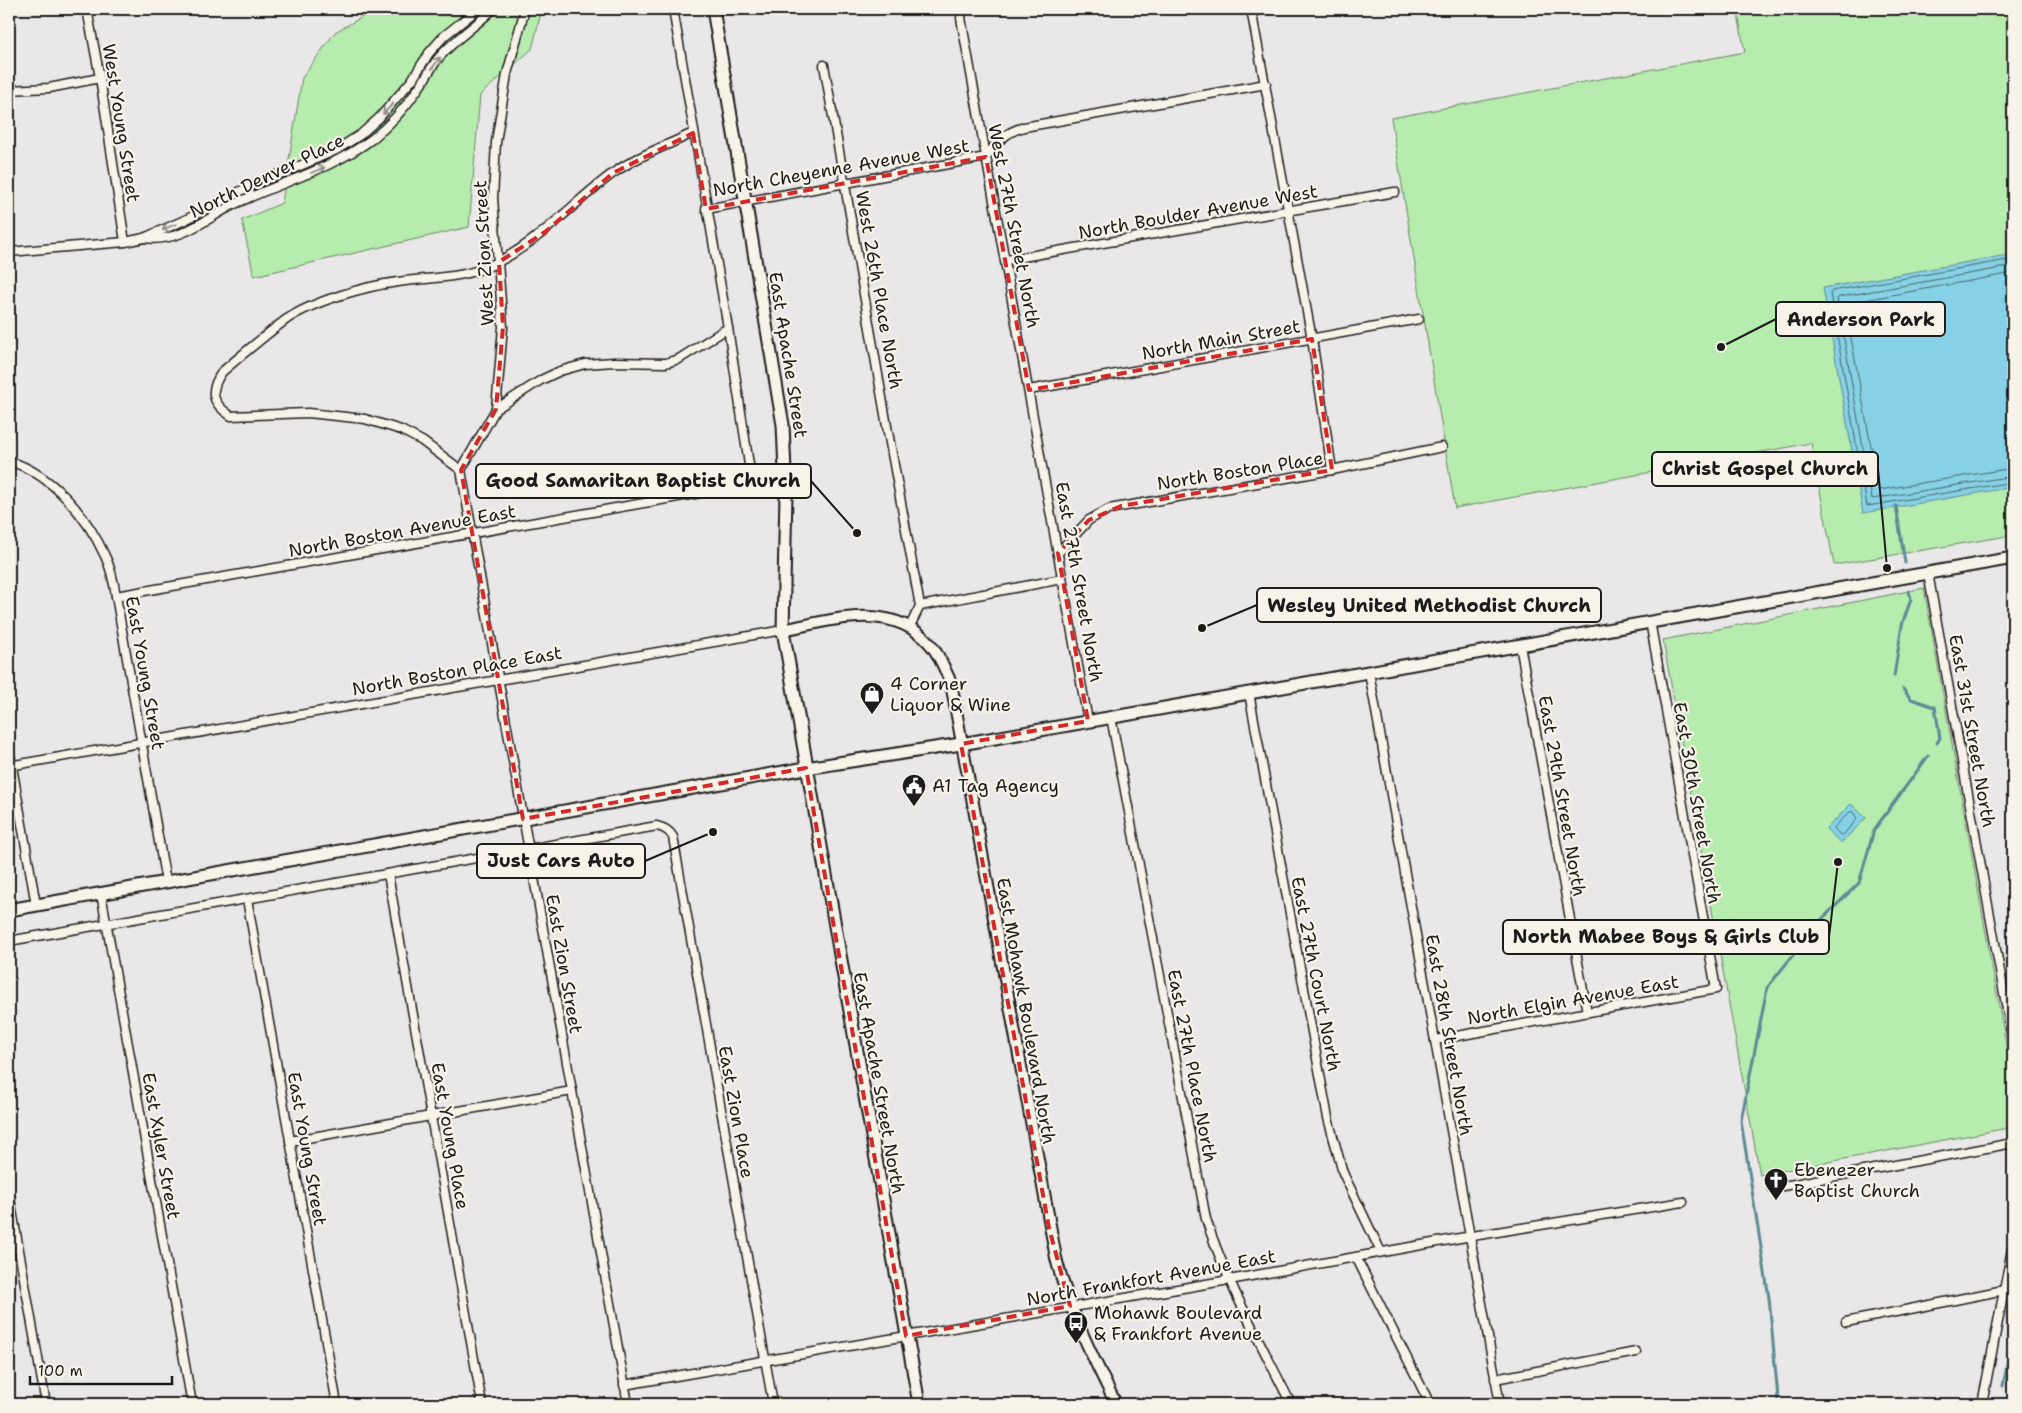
<svg xmlns="http://www.w3.org/2000/svg" width="2022" height="1413" font-family="'Shantell Sans',sans-serif">
<style>
.green{fill:#b6ecad;stroke:#698464}
.water{fill:#86d1e5;stroke:#5c8995}
.lines{fill:none;stroke-linecap:round;stroke-linejoin:round}
.shore{stroke:#46646c;stroke-width:1}
.stream{stroke:#5c8995;stroke-width:3}
.minor-casing{stroke:#1c1c1c;stroke-width:11}
.tertiary-casing{stroke:#1c1c1c;stroke-width:14}
.secondary-casing{stroke:#1c1c1c;stroke-width:15}
.minor{stroke:#f7f3e8;stroke-width:8}
.tertiary{stroke:#f7f3e8;stroke-width:10}
.secondary{stroke:#f7f3e8;stroke-width:11}
.oneway{stroke:#94928c}
.marked{fill:none;stroke:#d62828;stroke-width:4;stroke-dasharray:10 6;stroke-linejoin:round}
.labels{text-anchor:middle;stroke-width:4.5;stroke-linejoin:round;paint-order:stroke}
.street-label{font-size:18px;fill:#1c1c1c;stroke:#f7f3e8}
.poi-label{font-size:18px;fill:#1c1c1c;stroke:#f7f3e8;text-anchor:start}
.leader{fill:none;stroke:#1c1c1c;stroke-width:2}
.callout-dot{fill:#1c1c1c;stroke:#f7f3e8;stroke-width:2}
.callout{fill:#f7f3e8;stroke:#1c1c1c;stroke-width:2}
.callout-label{font-size:19px;text-anchor:middle;font-weight:bold;fill:#1c1c1c}
</style>
<rect width="100%" height="100%" fill="#e9e7e8"/>
<filter id="ink" filterUnits="userSpaceOnUse"><feTurbulence type="fractalNoise" baseFrequency=".02" numOctaves="2"/><feDisplacementMap in="SourceGraphic" scale="10" xChannelSelector="R" yChannelSelector="G"/><feConvolveMatrix kernelMatrix="1 2 1 2 8 2 1 2 1" color-interpolation-filters="sRGB"/></filter>
<g filter="url(#ink)">
<!-- green -->
<g class="green">
<path d="M377,9H542L532,49L480,95L469,227L254,276L242,220L282,203L302,78L335,32Z"/>
<path d="M1737,9H2013V535L1834,565L1811,443L1455,508L1391,118L1745,52Z"/>
<path d="M1924,588L2013,1084V1127L1760,1175L1663,640Z"/>
</g>
<!-- water -->
<g class="water">
<path d="M2013,254V487L1863,513L1823,288Z"/>
<path d="M1851,804L1866,818L1841,843L1826,829Z"/>
</g>
<g class="lines">
<!-- shore -->
<g class="shore">
<path d="M2013,259L1832,291L1830,294L1867,506L2013,482"/>
<path d="M2013,266L1839,297L1837,299L1872,499L2013,476"/>
<path d="M2013,273L1848,303L1845,305L1879,490L2013,468"/>
<path d="M1850,812H1853L1857,819L1843,835H1840L1834,828Z"/>
</g>
<!-- stream -->
<g class="stream">
<path d="M1896,506L1905,563"/>
<path d="M1894,676L1902,625L1911,599L1909,591"/>
<path d="M1903,689L1911,699L1935,707L1940,738L1937,743"/>
<path d="M2003,1386L2013,1335"/>
<path d="M1777,1404L1778,1398L1769,1298L1741,1121L1767,988L1819,922L1859,883L1874,830L1928,756"/>
</g>
<defs>
<g id="minor">
<path d="M87,9L100,78L125,242"/>
<path d="M963,9L961,18L1088,721"/>
<path d="M1251,9L1312,339L1332,470"/>
<path d="M824,65L888,432L920,606L909,628"/>
<path d="M9,90L49,88L100,78"/>
<path d="M706,209L986,157C997,142 1005,132 1024,127L1266,84"/>
<path d="M144,238C180,243 205,219 235,204C281,182 330,170 372,139C390,125 405,108 418,89C425,80 430,69 437,60C453,40 475,27 493,9"/>
<path d="M9,252L125,242L144,238L187,219L254,184L295,168L336,150L360,135L379,118L412,80L429,53L444,36L478,9"/>
<path d="M1006,260L1395,192"/>
<path d="M1029,390L1419,319"/>
<path d="M496,409L503,327L493,198L496,142L507,74L525,9"/>
<path d="M9,461C52,474 87,516 105,556C111,568 114,583 116,596L166,882"/>
<path d="M461,470L628,1404"/>
<path d="M461,470L422,441L401,430L365,419L308,413L231,416C211,403 209,391 222,372C243,354 265,335 287,319C314,301 366,286 398,282C432,277 466,279 498,262C541,240 573,203 612,174C637,156 666,146 693,133"/>
<path d="M461,470L496,409L541,380L560,371L585,364L614,362L666,363L679,359L728,328"/>
<path d="M1058,553L1089,520L1109,509L1332,470L1442,447"/>
<path d="M1928,573L2013,1043"/>
<path d="M116,596L752,484L728,328L673,9"/>
<path d="M920,606L1062,579"/>
<path d="M1520,645L1587,1012"/>
<path d="M1369,672L1500,1404"/>
<path d="M1249,693L1328,1118L1343,1173L1381,1252"/>
<path d="M1111,717L1206,1219C1227,1284 1261,1343 1291,1404"/>
<path d="M9,749L36,905"/>
<path d="M9,766L783,630"/>
<path d="M388,874L482,1404"/>
<path d="M101,893L192,1404"/>
<path d="M247,899L337,1404"/>
<path d="M9,941L657,826C664,828 669,830 673,837L773,1404"/>
<path d="M1435,1040L1716,989L1650,621"/>
<path d="M290,1141L572,1091"/>
<path d="M1772,1188L2013,1143"/>
<path d="M9,1193L46,1404"/>
<path d="M1356,1257L1430,1404"/>
<path d="M1846,1322L2004,1290"/>
<path d="M1495,1379L1636,1352"/>
<path d="M624,1385L1229,1280L1460,1238L1683,1202"/>
<path d="M1982,1404L2013,1244"/>
</g>
<path id="tertiary" d="M783,630C832,620 893,600 931,645C940,656 945,670 951,683L1056,1258C1069,1310 1092,1356 1116,1404"/>
<g id="secondary">
<path d="M713,9L783,425L786,494L783,630L919,1404"/>
<path d="M9,910L806,768L961,744L2013,558"/>
</g>
</defs>
<!-- minor casing -->
<use href="#minor" class="minor-casing"/>
<!-- tertiary casing -->
<use href="#tertiary" class="tertiary-casing"/>
<!-- secondary casing -->
<use href="#secondary" class="secondary-casing"/>
<!-- minor -->
<use href="#minor" class="minor"/>
<!-- tertiary -->
<use href="#tertiary" class="tertiary"/>
<!-- secondary -->
<use href="#secondary" class="secondary"/>
</g>
<!-- one-way arrows -->
<defs><path id="oneway-shaft" d="M-6 0H5M1.5-3L5.5 0L1.5 3" fill="none" stroke-width="1.6" stroke-linecap="round" stroke-linejoin="round" transform="scale(1.25)"/></defs>
<g class="oneway">
<use href="#oneway-shaft" transform="translate(436 63) rotate(-54)"/>
<use href="#oneway-shaft" transform="translate(388 109) rotate(133)"/>
<use href="#oneway-shaft" transform="translate(318 170) rotate(-23)"/>
<use href="#oneway-shaft" transform="translate(169 227) rotate(157)"/>
</g>
</g>
<!-- marked area -->
<path class="marked" d="M693,133L706,209L986,157L1029,390L1312,339L1332,470L1121,506L1089,520L1058,553L1088,721L961,744L1049,1228L1070,1306L906,1336L806,768L523,819L461,470L496,409L503,327L499,262L545,232L613,173Z"/>
<!-- icons -->
<defs>
<symbol id="shop-pin" viewBox="-11 -11 22 30"><path d="M0 17L-7.5 6A9.5 9.5 0 1 1 7.5 6Z" fill="#1c1c1c" stroke="#f7f3e8"/><path d="M-5-2.5h2.3a2.7 3.5 0 0 1 5.4 0H5L5.5 6h-11ZM-1.5-2.5h3a1.5 2.3 0 0 0-3 0Z" fill="#fff"/></symbol>
<symbol id="civic-pin" viewBox="-11 -11 22 30"><path d="M0 17L-7.5 6A9.5 9.5 0 1 1 7.5 6Z" fill="#1c1c1c" stroke="#f7f3e8"/><path d="M-.6-6.5H3V-4.5H.6V-3L4-1V1h2V6H-6V1h2V-1L-.6-3ZM-1.2 2.5V6h2.4V2.5Z" fill="#fff"/></symbol>
<symbol id="church-pin" viewBox="-11 -11 22 30"><path d="M0 17L-7.5 6A9.5 9.5 0 1 1 7.5 6Z" fill="#1c1c1c" stroke="#f7f3e8"/><path d="M-1.2-6h2.4v3.5h3.3v2.4h-3.3V6h-2.4V-.1h-3.3v-2.4h3.3Z" fill="#fff"/></symbol>
<symbol id="bus-pin" viewBox="-11 -11 22 30"><path d="M0 17L-7.5 6A9.5 9.5 0 1 1 7.5 6Z" fill="#1c1c1c" stroke="#f7f3e8"/><path d="M-5-6H5V4H4V6H2V4H-2V6H-4V4H-5ZM-3.5-4V0h7V-4ZM-3.5 1.2v1.5H-2V1.2ZM2 1.2v1.5H3.5V1.2Z" fill="#fff"/></symbol>
</defs>
<g fill-rule="evenodd">
<use href="#shop-pin" x="858" y="680" width="28" height="38"/>
<use href="#civic-pin" x="900" y="772" width="28" height="38"/>
<use href="#church-pin" x="1762" y="1166" width="28" height="38"/>
<use href="#bus-pin" x="1062" y="1309" width="28" height="38"/>
</g>
<g class="labels">
<!-- street labels -->
<g class="street-label">
<text transform="translate(121 123) rotate(81)" y="6">West Young Street</text>
<text transform="translate(841 168) rotate(-10)" y="6">North Cheyenne Avenue West</text>
<text transform="translate(267 176) rotate(-26)" y="6">North Denver Place</text>
<text transform="translate(1198 212) rotate(-10)" y="6">North Boulder Avenue West</text>
<text transform="translate(1014 226) rotate(79)" y="6">West 27th Street North</text>
<text transform="translate(484 253) rotate(-93)" y="6">West Zion Street</text>
<text transform="translate(879 290) rotate(80)" y="6">West 26th Place North</text>
<text transform="translate(1221 340) rotate(-10)" y="6">North Main Street</text>
<text transform="translate(788 355) rotate(81)" y="6">East Apache Street</text>
<text transform="translate(1240 471) rotate(-9)" y="6">North Boston Place</text>
<text transform="translate(402 531) rotate(-10)" y="6">North Boston Avenue East</text>
<text transform="translate(1079 582) rotate(80)" y="6">East 27th Street North</text>
<text transform="translate(457 671) rotate(-10)" y="6">North Boston Place East</text>
<text transform="translate(145 673) rotate(80)" y="6">East Young Street</text>
<text transform="translate(1972 731) rotate(80)" y="6">East 31st Street North</text>
<text transform="translate(1562 796) rotate(80)" y="6">East 29th Street North</text>
<text transform="translate(1697 803) rotate(80)" y="6">East 30th Street North</text>
<text transform="translate(564 964) rotate(80)" y="6">East Zion Street</text>
<text transform="translate(1316 974) rotate(79)" y="6">East 27th Court North</text>
<text transform="translate(1573 1000) rotate(-10)" y="6">North Elgin Avenue East</text>
<text transform="translate(1026 1011) rotate(80)" y="6">East Mohawk Boulevard North</text>
<text transform="translate(1449 1035) rotate(80)" y="6">East 28th Street North</text>
<text transform="translate(1192 1066) rotate(79)" y="6">East 27th Place North</text>
<text transform="translate(879 1083) rotate(80)" y="6">East Apache Street North</text>
<text transform="translate(736 1112) rotate(80)" y="6">East Zion Place</text>
<text transform="translate(450 1136) rotate(80)" y="6">East Young Place</text>
<text transform="translate(161 1146) rotate(80)" y="6">East Xyler Street</text>
<text transform="translate(307 1149) rotate(80)" y="6">East Young Street</text>
<text transform="translate(1151 1278) rotate(-10)" y="6">North Frankfort Avenue East</text>
</g>
<!-- poi labels -->
<g class="poi-label">
<text x="890" y="690">4 Corner<tspan x="890" dy="21">Liquor &amp; Wine</tspan></text>
<text x="932" y="792">A1 Tag Agency</text>
<text x="1794" y="1176">Ebenezer<tspan x="1794" dy="21">Baptist Church</tspan></text>
<text x="1094" y="1319">Mohawk Boulevard<tspan x="1094" dy="21">&amp; Frankfort Avenue</tspan></text>
</g>
</g>
<!-- callouts -->
<path class="leader" d="M1721 347L1776 319M1887 568L1878 469M857 533L811 481M1202 628L1257 605M713 832L645 861M1838 862L1829 937"/>
<g class="callout-dot">
<circle cx="1721" cy="347" r="5"/>
<circle cx="1887" cy="568" r="5"/>
<circle cx="857" cy="533" r="5"/>
<circle cx="1202" cy="628" r="5"/>
<circle cx="713" cy="832" r="5"/>
<circle cx="1838" cy="862" r="5"/>
</g>
<g class="callout">
<rect x="1776" y="302" width="169" height="34" rx="5"/>
<rect x="1652" y="452" width="226" height="34" rx="5"/>
<rect x="476" y="464" width="335" height="34" rx="5"/>
<rect x="1257" y="588" width="344" height="34" rx="5"/>
<rect x="477" y="844" width="168" height="34" rx="5"/>
<rect x="1503" y="920" width="326" height="34" rx="5"/>
</g>
<g class="callout-label">
<text x="1861" y="326">Anderson Park</text>
<text x="1765" y="475">Christ Gospel Church</text>
<text x="643" y="487">Good Samaritan Baptist Church</text>
<text x="1429" y="612">Wesley United Methodist Church</text>
<text x="561" y="867">Just Cars Auto</text>
<text x="1666" y="943">North Mabee Boys &amp; Girls Club</text>
</g>
<!-- margin -->
<rect width="2022" height="1413" fill="none" stroke="#f7f3e8" stroke-width="30"/>
<rect x="15" y="15" width="1992" height="1383" fill="none" stroke="#1c1c1c" stroke-width="2" filter="url(#ink)"/>
<!-- scale -->
<path d="M30 1376v8h142v-8" fill="none" stroke="#1c1c1c" stroke-width="2.5"/>
<text x="38" y="1376" font-size="15" fill="#1c1c1c" stroke="#f7f3e8" stroke-width="4" paint-order="stroke">100 m</text>
</svg>
